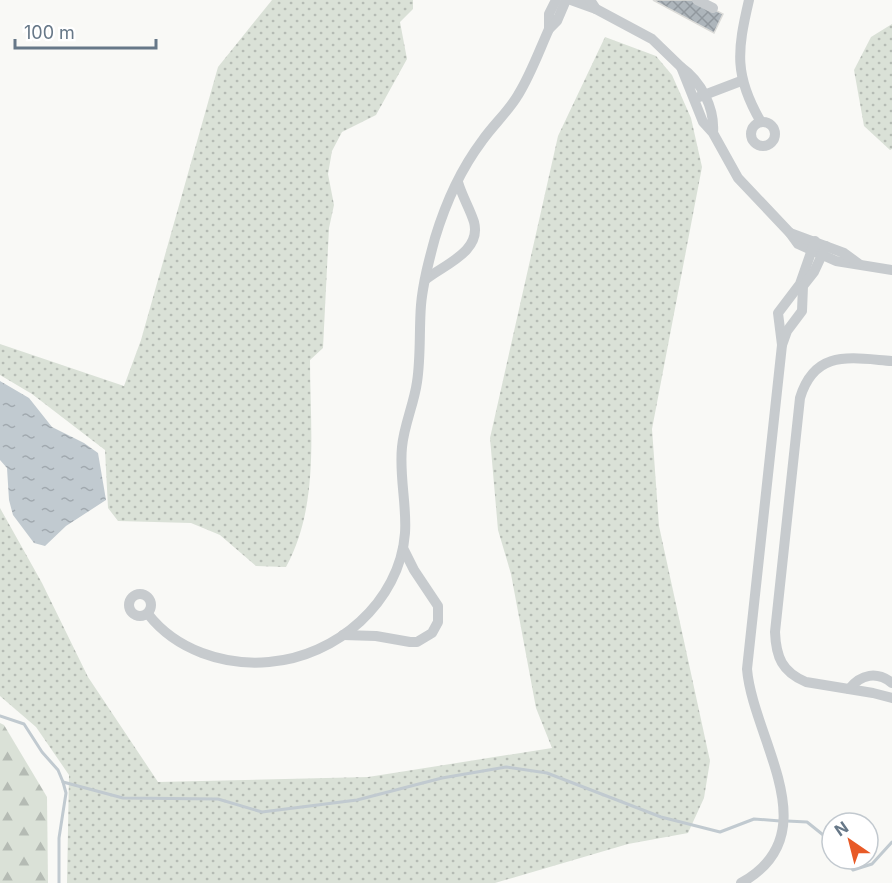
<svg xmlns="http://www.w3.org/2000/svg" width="892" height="883" font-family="Inter,sans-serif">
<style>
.grass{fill:url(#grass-dots)}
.forest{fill:url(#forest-firs)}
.water{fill:url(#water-ripples)}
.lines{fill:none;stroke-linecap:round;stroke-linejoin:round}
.stream{stroke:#c1cad0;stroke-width:3}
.building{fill:url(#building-cross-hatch);stroke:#dbdbd8;stroke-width:1.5}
.street{stroke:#c7cbce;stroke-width:10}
</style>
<defs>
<pattern id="grass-dots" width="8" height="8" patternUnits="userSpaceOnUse" patternTransform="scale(1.5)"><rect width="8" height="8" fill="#dae1d7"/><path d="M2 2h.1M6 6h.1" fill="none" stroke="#b5bbb4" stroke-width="1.8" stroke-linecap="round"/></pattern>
<pattern id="forest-firs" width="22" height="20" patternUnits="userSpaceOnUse" patternTransform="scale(1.5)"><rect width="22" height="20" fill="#dae1d7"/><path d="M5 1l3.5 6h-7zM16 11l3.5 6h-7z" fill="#b5bbb4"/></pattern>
<pattern id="water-ripples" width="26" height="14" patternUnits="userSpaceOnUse" patternTransform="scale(1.5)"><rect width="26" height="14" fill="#c1cad0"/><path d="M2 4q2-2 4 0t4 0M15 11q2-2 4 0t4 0" fill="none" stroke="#a1a9af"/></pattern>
<pattern id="building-cross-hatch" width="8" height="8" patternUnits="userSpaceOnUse" patternTransform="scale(1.5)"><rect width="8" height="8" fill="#adb5bb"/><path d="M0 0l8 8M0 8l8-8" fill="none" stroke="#91989e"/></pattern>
</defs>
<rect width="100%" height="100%" fill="#f9f9f6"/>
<!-- grass -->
<g class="grass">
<path d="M272,0H413V9L400,22L407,59L376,115L342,132L332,151L328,174L334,205L329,228L323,348L310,360C310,429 320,505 286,567L256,566L220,535L191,523L118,521L108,508L105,450L32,394L0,375V344L124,386L141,340L218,67Z"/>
<path d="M892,24V149L890,150L864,126L854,70L871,37Z"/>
<path d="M605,37L656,56L672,75L691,118L702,167L652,429L659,526L710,761L704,798L688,833L628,844L495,883H67L69,775L36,727L0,696V508L42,583L88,677L158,782L368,777L552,748L536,708L511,574L498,530L490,438L558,136Z"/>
</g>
<!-- forest -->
<path class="forest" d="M0,723L4,725L47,797L48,883H0Z"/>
<!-- water -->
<path class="water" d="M0,381L29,398L52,427L84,443L98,453L106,500L66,526L45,546L34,543L13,515L9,500L7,468L0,460Z"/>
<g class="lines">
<!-- stream -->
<g class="stream">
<path d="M0,716L24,724L42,752L58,770L63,782L66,793L59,838V883"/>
<path d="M63,782L123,798L218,799L262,812L357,800L442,778L506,767L547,773L661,817L720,832L754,819L780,821"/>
<path d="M787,821L807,822L832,842"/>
<path d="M845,859L853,870L872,864L892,842"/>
</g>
</g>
<!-- building -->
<path class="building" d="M653,0H695L723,14L714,33Z"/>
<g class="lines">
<!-- street -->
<g class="street">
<path d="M571,0L596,9"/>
<path d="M590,0L596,9L652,39L681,67"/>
<path d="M697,0L713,8"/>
<path d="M749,0C737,51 734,76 761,122"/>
<path d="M549,29V14L556,0"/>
<path d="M699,97L741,81"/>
<circle cx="763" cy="134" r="12"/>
<path d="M713,133C715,108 701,81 681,67L703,122L713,133L738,178L790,233L798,244L836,261L892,270"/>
<path d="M790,233L844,253L859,264"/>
<path d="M425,280C443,265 482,252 474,222C470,209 462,196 458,182"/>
<path d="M782,345L778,313L800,284L815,241"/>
<path d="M892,361C850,358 815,349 800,398L775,632C776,657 782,672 806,682L873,693L892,698"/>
<circle cx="140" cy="605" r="11"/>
<path d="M148,614C176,650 224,666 269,662C336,657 400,602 405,533C407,505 399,476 402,447C404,425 414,404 417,382C421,356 419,330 421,305C423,282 429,260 435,238C445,205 461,169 482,141C493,125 508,112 518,95C531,74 539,51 549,29L557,21L566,0"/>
<path d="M343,635L376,636L410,642H417L432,633L438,622V606L414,570L403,548"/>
<path d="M849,689C861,674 877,671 892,683"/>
<path d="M741,883C830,834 753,740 747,669L782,345L787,331L802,311L803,286L814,272L826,246"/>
</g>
</g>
<!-- north arrow -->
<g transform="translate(850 841) rotate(325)"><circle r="28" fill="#ffffff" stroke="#c2c9cf" stroke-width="1.5"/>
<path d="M0-4.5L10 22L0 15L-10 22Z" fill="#e85a27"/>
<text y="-9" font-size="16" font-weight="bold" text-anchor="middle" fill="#677888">N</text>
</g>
<!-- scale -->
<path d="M15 39v9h141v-9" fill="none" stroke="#677888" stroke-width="3"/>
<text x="24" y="39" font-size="18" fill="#677888" stroke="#ffffff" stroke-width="4.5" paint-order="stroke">100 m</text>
</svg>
